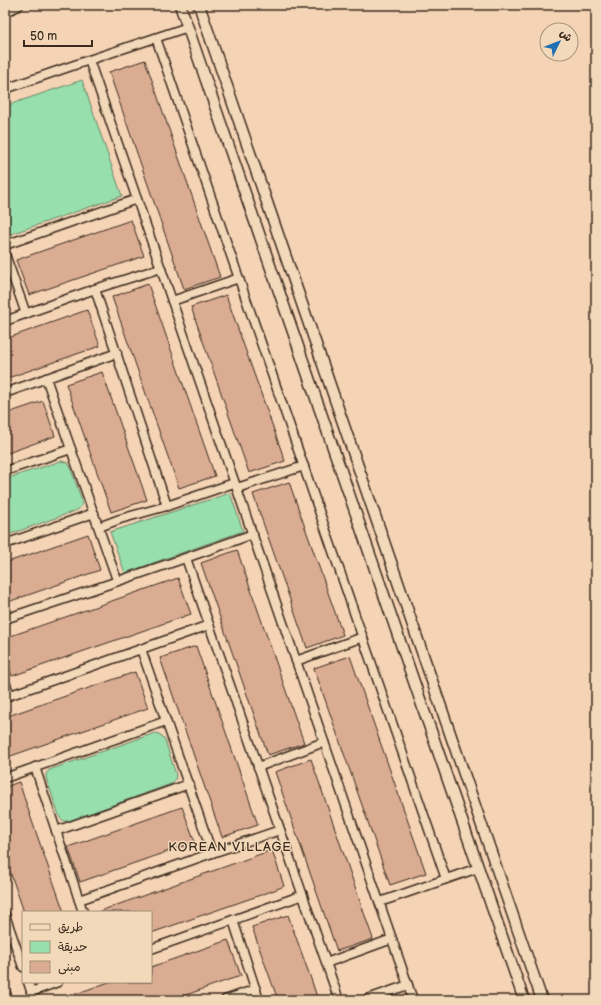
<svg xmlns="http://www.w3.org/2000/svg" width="601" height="1005" font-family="'Balsamiq Sans','Playpen Sans Arabic',sans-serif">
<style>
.green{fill:#97dfad;stroke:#698466}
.building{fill:#daad93;stroke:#3b2a1e}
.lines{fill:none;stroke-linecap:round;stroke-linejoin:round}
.minor-casing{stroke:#3b2a1e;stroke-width:11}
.tertiary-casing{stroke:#3b2a1e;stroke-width:13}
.minor{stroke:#f1d9b9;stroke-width:8}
.tertiary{stroke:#f1d9b9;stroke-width:10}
.labels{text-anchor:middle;stroke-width:3;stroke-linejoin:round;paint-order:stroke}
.neighbourhood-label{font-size:13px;letter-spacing:1px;fill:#3b2a1e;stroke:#f1d9b9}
</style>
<rect width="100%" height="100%" fill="#f5d4b5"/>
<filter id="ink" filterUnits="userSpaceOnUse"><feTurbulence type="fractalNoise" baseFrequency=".025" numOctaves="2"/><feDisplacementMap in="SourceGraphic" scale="8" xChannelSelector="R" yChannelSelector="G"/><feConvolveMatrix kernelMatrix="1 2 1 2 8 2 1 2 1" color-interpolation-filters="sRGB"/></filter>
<g filter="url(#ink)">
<!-- green -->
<g class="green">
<path d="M82,80L122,196L5,236V106Z"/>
<path d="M61,461L68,463L70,466L82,501C82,506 80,509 75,511L5,536V479Z"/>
<path d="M230,493L243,531L125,573L110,532Z"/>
<path d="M157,733L162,736L165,740L176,775C176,779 174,782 171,784L69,821H64L60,818L46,778V774L49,770L152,734Z"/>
</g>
<!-- building -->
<g class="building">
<path d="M145,60L220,277L184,289L109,72Z"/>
<path d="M131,220L144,256L29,295L16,260Z"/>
<path d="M148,284L215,476L179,488L112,297Z"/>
<path d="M226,295L285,461L249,473L191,307Z"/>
<path d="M87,310L100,346L5,379V339Z"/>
<path d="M102,372L147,500L111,512L66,384Z"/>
<path d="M43,401L55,436L5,454V414Z"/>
<path d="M289,482L343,635L307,648L253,494Z"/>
<path d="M88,534L100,570L5,603V563Z"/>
<path d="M237,550L304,743L268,755L201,563Z"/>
<path d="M178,578L191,614L12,676L5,655V638Z"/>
<path d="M196,646L258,825L222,837L160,658Z"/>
<path d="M350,656L426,873L390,885L314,668Z"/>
<path d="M135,672L148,708L5,758V717Z"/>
<path d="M311,759L373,939L337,951L275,772Z"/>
<path d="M19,782L32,821L64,912H24L5,857V787Z"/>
<path d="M182,807L195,842L80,882L68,847Z"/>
<path d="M272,850L284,886L272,891L151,933V912H100V911Z"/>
<path d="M288,915L311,979L318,1000H278L261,953L252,927Z"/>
<path d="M228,940L241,976L228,980L172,1000H62L61,999L109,982H151V967Z"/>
</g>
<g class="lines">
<defs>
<g id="minor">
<path d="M156,38L446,879"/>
<path d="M89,60L413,1000"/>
<path d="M5,89L89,60L188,27"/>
<path d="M5,245L137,199"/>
<path d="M5,254L26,314"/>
<path d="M95,289L167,506"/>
<path d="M172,301L239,278"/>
<path d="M5,321L95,289L161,268"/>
<path d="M46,378L117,580"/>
<path d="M5,393L117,353"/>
<path d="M5,471L71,449"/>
<path d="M237,488L304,466"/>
<path d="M99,527L120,519L167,506L234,483"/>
<path d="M5,544L94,513"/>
<path d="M186,558L339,1000"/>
<path d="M5,619C88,591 171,564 253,534"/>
<path d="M141,649L212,853"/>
<path d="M296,661L363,637"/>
<path d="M5,682L10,695"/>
<path d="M5,697L209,625"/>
<path d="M35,767L83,912"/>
<path d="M258,767L324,742"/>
<path d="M5,778L166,721"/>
<path d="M56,831L189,784"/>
<path d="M79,900L212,853L280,830"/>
<path d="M380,902L478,868"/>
<path d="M5,915L23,967"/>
<path d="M233,920L259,1000"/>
<path d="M151,949L303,895"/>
<path d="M326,963L392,939"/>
<path d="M28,982L34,1000"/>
<path d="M5,990L8,1000"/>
<path d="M31,992L58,982"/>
<path d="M225,1000L256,989"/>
<path d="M365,1000L408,985"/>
</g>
<g id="tertiary">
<path d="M180,5L524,1000"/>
<path d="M199,5L542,1000"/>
<path d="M5,11L18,5"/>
</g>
</defs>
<!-- minor casing -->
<use href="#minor" class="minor-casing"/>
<!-- tertiary casing -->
<use href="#tertiary" class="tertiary-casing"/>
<!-- minor -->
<use href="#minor" class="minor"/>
<!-- tertiary -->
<use href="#tertiary" class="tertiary"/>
</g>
</g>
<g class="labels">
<!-- neighbourhood labels -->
<g class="neighbourhood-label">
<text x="230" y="851">KOREAN VILLAGE</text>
</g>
</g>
<!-- margin -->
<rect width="601" height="1005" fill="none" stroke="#f1d9b9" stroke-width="20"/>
<rect x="10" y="10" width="581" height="985" fill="none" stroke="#3b2a1e" stroke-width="1.5" filter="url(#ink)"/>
<!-- legend -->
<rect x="22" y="911" width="130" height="72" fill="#f1d9b9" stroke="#a8937b"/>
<rect x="30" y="924" width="20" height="6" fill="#f1d9b9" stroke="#a8937b"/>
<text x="58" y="931" font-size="12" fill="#3b2a1e">طريق</text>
<rect x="30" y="941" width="20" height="12" fill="#97dfad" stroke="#a8937b"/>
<text x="58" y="951" font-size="12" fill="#3b2a1e">حديقة</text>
<rect x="30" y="961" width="20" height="12" fill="#daad93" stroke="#a8937b"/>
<text x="58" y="971" font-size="12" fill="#3b2a1e">مبنى</text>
<!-- north arrow -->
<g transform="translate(559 42) rotate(47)"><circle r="19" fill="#f1d9b9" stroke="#a8937b"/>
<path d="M0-3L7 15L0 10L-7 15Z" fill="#1f6fb2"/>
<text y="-6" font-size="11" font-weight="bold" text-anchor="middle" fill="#3b2a1e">ش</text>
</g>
<!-- scale -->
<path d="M24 40v6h68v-6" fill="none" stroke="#3b2a1e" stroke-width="2"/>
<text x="30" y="40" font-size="12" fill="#3b2a1e" stroke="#f1d9b9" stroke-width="3" paint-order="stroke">50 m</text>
</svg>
